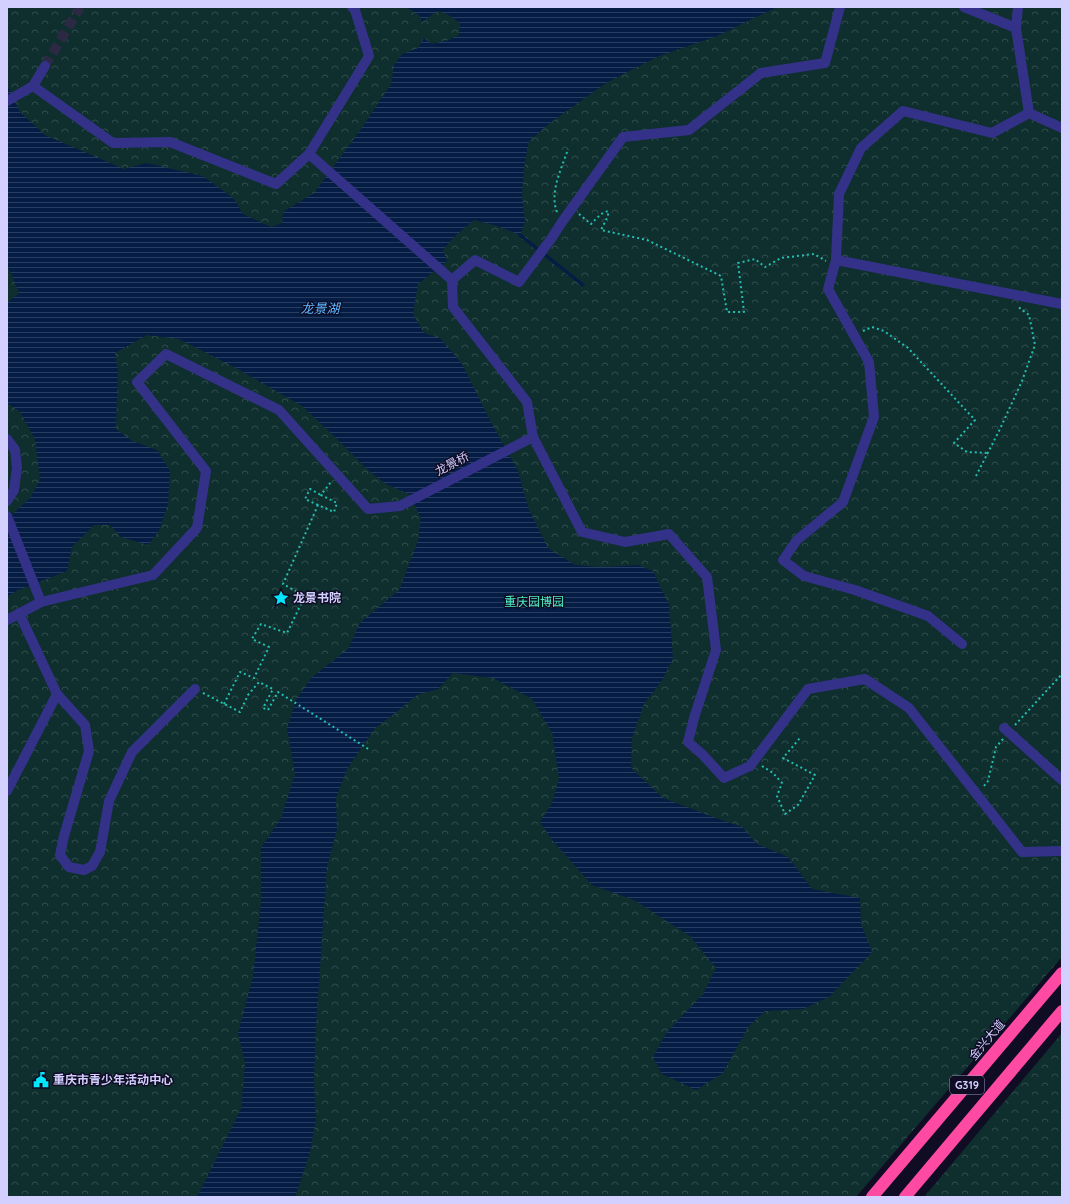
<svg xmlns="http://www.w3.org/2000/svg" width="1069" height="1204" font-family="Quicksand,'Noto Sans SC',sans-serif">
<style>
.park{fill:url(#park-crowns)}
.water{fill:url(#water-rules)}
.lines{fill:none;stroke-linecap:round;stroke-linejoin:round}
.stream{stroke:#051d44;stroke-width:3.5}
.minor-tunnel{stroke:#2c2945;stroke-width:10;stroke-dasharray:10 5;stroke-linecap:butt}
.path{stroke:#22c0b3;stroke-width:2;stroke-dasharray:2 3;stroke-linecap:butt}
.minor{stroke:#333288;stroke-width:10}
.highway{stroke:#ff4aa4;stroke-width:12}
.labels{text-anchor:middle;stroke-width:3;stroke-linejoin:round;paint-order:stroke}
.shield{fill:#0f0c24;stroke:#9894bd;stroke-width:1}
.shield-label{font-size:11px;font-weight:bold;fill:#d3cfff}
.street-label{font-size:12px;fill:#d3cfff;stroke:#0f0c24}
.poi-label{font-size:12px;font-weight:bold;fill:#d3cfff;stroke:#0f0c24;text-anchor:start}
.park-label{font-size:12px;fill:#4febc1;stroke:#0f0c24}
.water-label{font-size:13px;font-style:italic;fill:#5db7ff;stroke:#0f0c24}
</style>
<defs>
<pattern id="park-crowns" width="20" height="18" patternUnits="userSpaceOnUse"><rect width="20" height="18" fill="#0e2f2d"/><path d="M2 6a3 3 0 1 1 6 0M12 15a3 3 0 1 1 6 0" fill="none" stroke="#304c4c"/></pattern>
<pattern id="water-rules" width="6" height="5" patternUnits="userSpaceOnUse"><rect width="6" height="5" fill="#051d44"/><path d="M0 2.5h6" fill="none" stroke="#293d60"/></pattern>
</defs>
<rect width="100%" height="100%" fill="#0f0c24"/>
<!-- park -->
<g class="park">
<path d="M7,7H1062V957L856,1197H7Z"/>
<path d="M1062,1033V1197H924Z"/>
</g>
<!-- water -->
<path class="water" d="M406,7H777L715,37L659,56L606,83L550,123L529,141L524,168L522,196L525,222L520,235L497,226L474,220L456,235L443,250L447,261L418,284L413,314L424,333L440,338L462,364L491,422L518,471L529,510L548,548L575,565L601,567L638,565L653,571L669,605L673,658L663,679L644,704L632,738L631,768L663,798L713,817L742,827L757,844L788,857L812,889L860,898L861,924L872,952L829,997L803,1009L765,1011L748,1027L723,1073L696,1090L662,1074L653,1057L667,1032L703,994L716,968L690,936L634,900L592,885L552,840L540,822L552,803L559,779L552,733L532,699L493,678L453,673L438,689L417,695L393,715L375,728L347,769L336,798L337,829L327,867L316,1027L314,1080L316,1119L310,1153L295,1197H197L241,1109L245,1063L238,1033L253,976L261,902V848L281,818L295,774L287,728L296,700L311,678L348,649L360,623L399,590L418,541L421,518L409,494L386,484L370,472L335,437L302,406L238,369L179,339L147,335L115,353L118,370L116,429L132,441L157,450L170,471L168,504L159,531L148,545L121,537L110,525H94L72,547L67,571L16,591L7,597V519L30,498L40,480L35,439L20,412L7,403V303L19,293L7,264V85L20,112L45,135L124,169L146,163L203,176L234,199L243,214L271,227L282,223L283,212L314,193L361,129L391,84L394,65L402,54L418,48L424,38L432,44L449,40L459,35L460,23L447,14L437,11L422,22L420,16Z"/>
<g class="lines">
<!-- stream -->
<path class="stream" d="M520,235L583,285"/>
<!-- minor-tunnel -->
<path class="minor-tunnel" d="M45,66L80,7"/>
<!-- path -->
<g class="path">
<path d="M557,212C549,192 562,168 568,149"/>
<path d="M579,214L591,224L601,214L608,211V216L601,230L647,240L721,276L727,312H744L738,263L755,259L765,267L781,258L814,254L826,261"/>
<path d="M863,331L872,327L884,331L908,348L975,420L954,443L967,452L988,453"/>
<path d="M976,476L1000,429L1022,381L1035,345L1029,315L1017,306"/>
<path d="M318,505L305,499L310,489L321,495"/>
<path d="M203,693L240,712L248,695L259,682L273,689L263,708L268,710L278,692L370,750"/>
<path d="M224,704L240,672L254,678L269,647L252,639L261,624L287,633L305,596L283,584L318,505L334,512L337,503L321,495L331,482"/>
<path d="M1015,725L1062,674"/>
<path d="M762,766L773,773L782,783L777,796L785,814L798,805L815,775L783,758L800,738"/>
<path d="M984,786L988,781L996,747L1003,739"/>
</g>
<!-- minor -->
<g class="minor">
<path d="M840,7L825,63L761,73L689,130L623,137L562,222L551,239L519,282L475,260L452,280L453,307L527,402L533,437L582,532L625,542L669,534L707,577L716,650L694,718L688,742L703,755L724,778L750,766L808,689L865,679L909,708L1022,852L1062,851"/>
<path d="M964,7L1016,28L1029,113L1062,128"/>
<path d="M1016,28L1018,7"/>
<path d="M33,86L113,143L170,142L276,184L309,154L369,56L355,10L352,7"/>
<path d="M7,101L33,86L45,66"/>
<path d="M309,154L452,280"/>
<path d="M836,260L1062,304"/>
<path d="M7,439L15,450L17,467L14,490L7,501"/>
<path d="M7,516L41,602"/>
<path d="M19,613L57,694L85,725L89,751L64,836L60,855L69,867L84,870L92,866L100,852L109,801L132,752L195,689"/>
<path d="M7,620L41,602L153,575L197,528L206,471L137,382L166,354L279,410L368,509L400,506L533,437"/>
<path d="M962,644L928,616L855,590L804,576L783,560L797,540L843,502L874,417L869,362L828,289L836,260L839,194L861,148L903,111L992,133L1029,113"/>
<path d="M1004,728L1062,780"/>
<path d="M7,791L57,694"/>
</g>
<!-- highway -->
<g class="highway">
<path d="M872,1197L1062,973"/>
<path d="M905,1197L1062,1011"/>
</g>
</g>
<!-- icons -->
<defs>
<symbol id="sight-bare" viewBox="-9 -9 18 18"><path d="M0-6L1.8-2.2L6-1.7L2.9 1.2L3.7 5.4L0 3.3L-3.7 5.4L-2.9 1.2L-6-1.7L-1.8-2.2Z" fill="#00e6fa" stroke="#0f0c24" stroke-width="2.5" paint-order="stroke"/></symbol>
<symbol id="civic-bare" viewBox="-9 -9 18 18"><path d="M-.6-6.5H3V-4.5H.6V-3L4-1V1h2V6H-6V1h2V-1L-.6-3ZM-1.2 2.5V6h2.4V2.5Z" fill="#00e6fa" stroke="#0f0c24" stroke-width="2.5" paint-order="stroke"/></symbol>
</defs>
<g fill-rule="evenodd">
<use href="#sight-bare" x="270" y="587" width="22" height="22"/>
<use href="#civic-bare" x="30" y="1069" width="22" height="22"/>
</g>
<g class="labels">
<!-- shield labels -->
<rect class="shield" x="950" y="1076" width="34" height="18" rx="3"/>
<g class="shield-label">
<text x="967" y="1089">G319</text>
</g>
<!-- street labels -->
<g class="street-label">
<text transform="translate(452 464) rotate(-28)" y="4">龙景桥</text>
<text transform="translate(987 1040) rotate(-50)" y="4">金兴大道</text>
</g>
<!-- poi labels -->
<g class="poi-label">
<text x="293" y="602">龙景书院</text>
<text x="53" y="1084">重庆市青少年活动中心</text>
</g>
<!-- park labels -->
<g class="park-label">
<text x="534" y="606">重庆园博园</text>
</g>
<!-- water labels -->
<g class="water-label">
<text x="320" y="313">龙景湖</text>
</g>
</g>
<!-- border -->
<rect width="1069" height="1204" fill="none" stroke="#d3cfff" stroke-width="16"/>
</svg>
